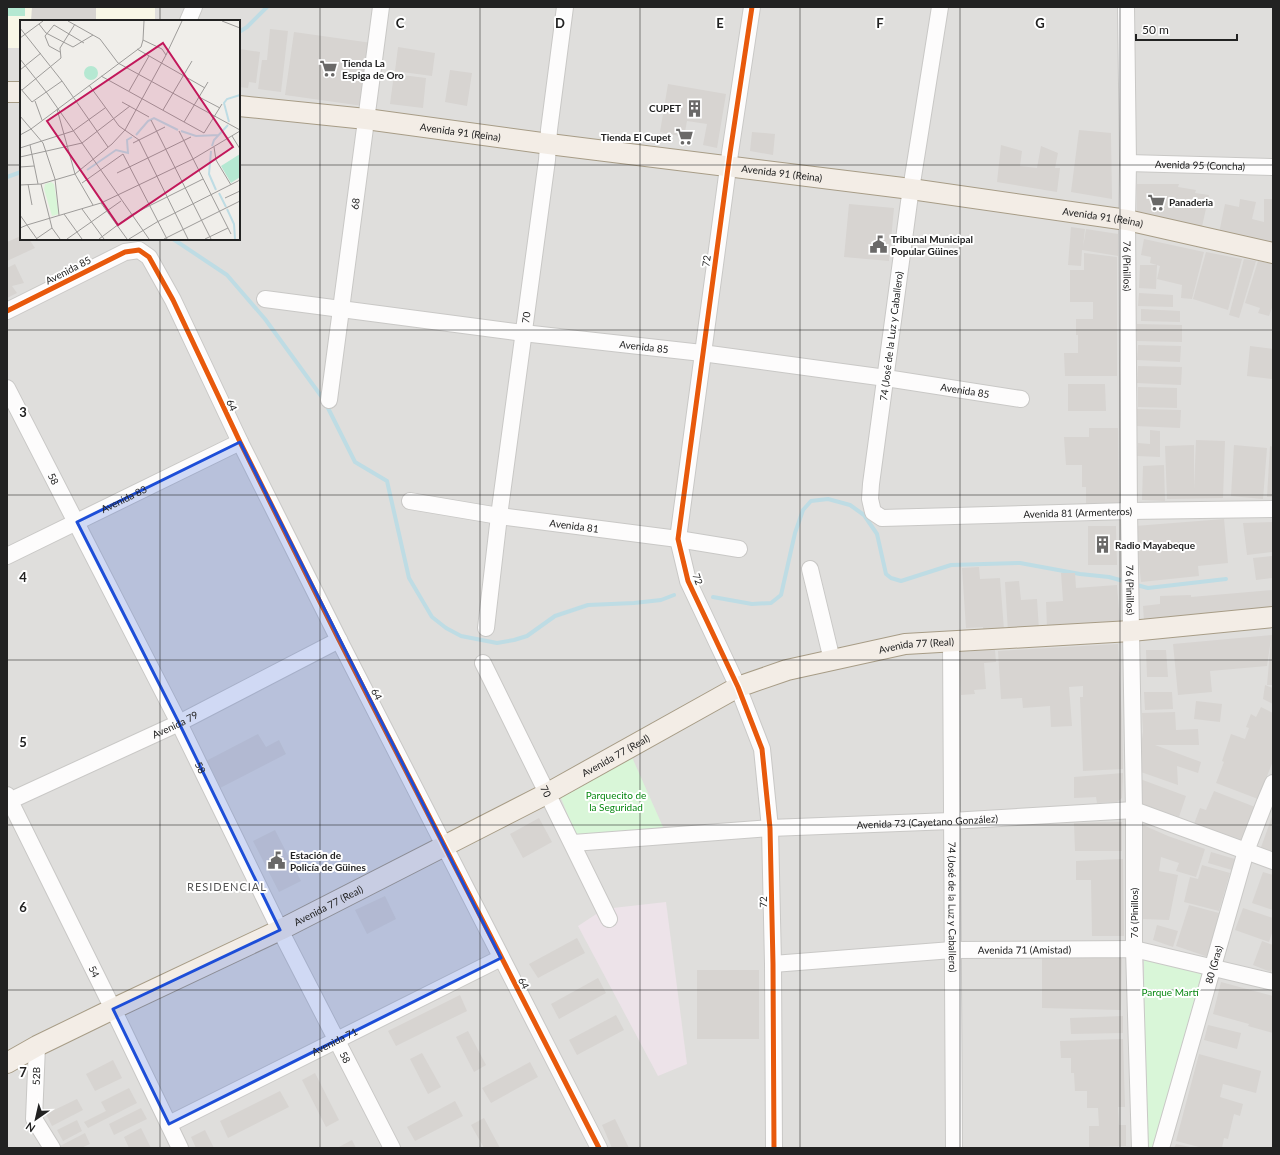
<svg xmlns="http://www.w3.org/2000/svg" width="1280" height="1155" font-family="Lato,sans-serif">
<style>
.residential{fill:#dfdedc;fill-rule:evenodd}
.industrial{fill:#ede3e9}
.education{fill:#f8f7e7}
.park{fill:#d9f6d8}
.pitch{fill:#b5e8d2}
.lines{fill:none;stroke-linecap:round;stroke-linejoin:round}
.stream{stroke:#bedce4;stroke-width:4}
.building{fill:#d7d4d1}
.minor-casing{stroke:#c9c8c6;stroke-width:18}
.major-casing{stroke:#a79c86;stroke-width:22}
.minor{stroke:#fdfcfc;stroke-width:16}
.major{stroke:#f3ede6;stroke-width:20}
.cycleway-casing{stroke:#fff;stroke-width:8}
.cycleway{stroke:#e8590c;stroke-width:5}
.marked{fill:#1d4ed8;fill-opacity:0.2;stroke:#1d4ed8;stroke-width:3;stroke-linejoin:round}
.grid{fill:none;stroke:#222;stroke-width:1;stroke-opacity:0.55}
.labels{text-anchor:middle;stroke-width:4;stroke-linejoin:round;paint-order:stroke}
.poi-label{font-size:10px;font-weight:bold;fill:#222;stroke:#fff;text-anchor:start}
.street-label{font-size:10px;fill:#222;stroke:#fff}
.park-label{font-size:10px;fill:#088812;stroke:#fff}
.neighbourhood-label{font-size:11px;letter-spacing:1px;fill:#555;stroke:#fff}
.inset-river{fill:none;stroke:#bedce4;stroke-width:2}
.inset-road{fill:none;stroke:#9e9c9a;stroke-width:1}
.view{fill:#c2185b;fill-opacity:0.15;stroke:#c2185b;stroke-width:2}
.inset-edge{fill:none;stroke:#222;stroke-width:2}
.grid-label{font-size:13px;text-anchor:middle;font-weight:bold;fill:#222;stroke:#fff;stroke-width:4;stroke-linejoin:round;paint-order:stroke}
</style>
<rect width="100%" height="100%" fill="#f0eeea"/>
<!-- residential -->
<path class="residential" d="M7,7H1273V1148H7ZM21,21H239V239H21Z"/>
<!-- industrial -->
<path class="industrial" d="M666,902L687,1064L658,1076L578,926L604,909Z"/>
<!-- education -->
<path class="education" d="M7,7H155V21H21V48H7Z"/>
<!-- park -->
<g class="park">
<path d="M631,755L663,827L577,838L559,793Z"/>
<path d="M1144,959L1202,972L1155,1148H1145Z"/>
</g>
<!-- pitch -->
<rect class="pitch" x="7" y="7" width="18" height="9"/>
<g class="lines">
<!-- stream -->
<g class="stream">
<path d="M239,32L247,27L267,7"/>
<path d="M7,177L21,172"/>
<path d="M173,239L227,275L265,319L324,400L355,462L387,481L409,578L432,617L446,628L461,636L497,643L514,640L527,636L555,616L588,605L634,603L661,600L674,595"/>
<path d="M1133,584L1148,588L1226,579"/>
<path d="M713,597L752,604L771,603L781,595L795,533L803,510L811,501L828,499L850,505L864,515L877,534L886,574L891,578L901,581L951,565L1020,563L1080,574L1109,577L1127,582"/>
</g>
</g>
<!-- building -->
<g class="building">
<path d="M32,7H96V21H31Z"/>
<path d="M270,29L288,31L281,92L258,89L262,60H267Z"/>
<path d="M294,32L372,43L363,106L285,95Z"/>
<path d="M398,47L435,53L432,76L395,71Z"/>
<path d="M240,49L260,52L256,83L249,82L248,88L239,87Z"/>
<path d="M450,70L472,73L467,106L445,102Z"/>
<path d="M394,74L426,78L423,108L390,104Z"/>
<path d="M668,84L726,94L717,148L703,145L707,124L687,121L684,137L660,132Z"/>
<path d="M1079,130L1111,133L1112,199L1071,192Z"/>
<path d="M752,132L775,134L773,155L750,151Z"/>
<path d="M1001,145L1022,151L1020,166L1037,168L1041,146L1058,153L1055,168H1060L1057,192L997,182Z"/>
<path d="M1137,184H1179L1178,187L1196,190L1195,193L1209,195L1201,231L1137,218Z"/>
<path d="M1240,199L1256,202L1252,219L1264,222V199H1273V245L1219,233L1225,204L1239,207Z"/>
<path d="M849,204L894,208L889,261L844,257Z"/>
<path d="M1071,227L1085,229L1083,247L1086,229L1118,234V256L1082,250L1081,266L1068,265Z"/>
<path d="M21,236V239H29L35,248L7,261V242Z"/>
<path d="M1144,239L1204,252L1192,299L1181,298L1182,285L1157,279L1160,266L1150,263L1151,257L1141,255Z"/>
<path d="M1206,252L1242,259L1228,310L1193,299Z"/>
<path d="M1084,253L1117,257V376H1065L1064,353H1078V335H1076V319H1093V302H1070V270H1084Z"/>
<path d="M1244,259L1256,261L1239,318L1229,315Z"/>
<path d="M1258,261L1273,264V305L1269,316L1258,313L1260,308L1245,303Z"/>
<path d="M15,264L24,283L12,286L17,293L7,298V268Z"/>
<path d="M1140,265H1157L1156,289L1139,288Z"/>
<path d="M1139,293L1173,295V307L1138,306Z"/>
<path d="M1141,309L1180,311V322L1141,321Z"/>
<path d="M1137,324L1182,325V342L1137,341Z"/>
<path d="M1138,345L1181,346L1180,362L1137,360Z"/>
<path d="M1250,346L1273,349V379L1247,376Z"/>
<path d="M1138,366L1182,367L1181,385L1137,383Z"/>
<path d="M1068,384H1105L1106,411H1068Z"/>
<path d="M1138,387L1177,388V408L1138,407Z"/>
<path d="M1136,409L1181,410L1180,428L1136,426Z"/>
<path d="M1089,428H1118L1119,505H1086V487H1082V465H1066L1064,437H1089Z"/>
<path d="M1150,430L1160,431V457L1137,456L1138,443L1150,444Z"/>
<path d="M1196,440L1225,441L1223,498L1167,499L1165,446L1194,445V490Z"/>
<path d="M1234,445L1267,448L1263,499L1231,496Z"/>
<path d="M1270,446L1273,447V497H1267Z"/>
<path d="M1164,465L1165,501L1142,500L1143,466Z"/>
<path d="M1224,519L1228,563L1198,566L1199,576L1141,582L1135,526Z"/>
<path d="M1273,522V552L1247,555L1243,523Z"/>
<path d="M1088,526H1116L1117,565H1088Z"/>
<path d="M1273,556V578L1256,580L1253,558Z"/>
<path d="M979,567L980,579L1000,578L1004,630L983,631V627L966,628L962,568Z"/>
<path d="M1061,573H1075L1076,588L1117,585L1120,623L1047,628L1046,602L1063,601Z"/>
<path d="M1019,581L1021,600L1037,599L1039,630L1008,632L1005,582Z"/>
<path d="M1273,590V609L1144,621L1143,606L1160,604V596L1191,595V597Z"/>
<path d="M1273,635V685H1267L1271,639L1267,666L1210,671L1212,692L1178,695L1173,644Z"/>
<path d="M1118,644L1122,717L1123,769L1083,771L1080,697H1083V686L1069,687L1072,726L1051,727L1050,706L1023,708L1022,698L1001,699L998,651Z"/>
<path d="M995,650L996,662L984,663L986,689L974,690L975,694L961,695L958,652Z"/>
<path d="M1146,650H1166L1168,677H1147Z"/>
<path d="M1265,685L1273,688V704L1263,699Z"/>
<path d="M1144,692H1172L1173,709L1145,710Z"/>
<path d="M1196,701L1222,704L1220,722L1194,719Z"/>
<path d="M1261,707L1273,713V761L1258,799L1216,783L1224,762L1222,761L1231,734L1245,739L1249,728L1246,727L1251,714L1256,717Z"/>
<path d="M1175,712L1176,730L1198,729L1199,745H1155L1201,762L1198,773L1177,766L1178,785L1138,771L1143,731L1142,713Z"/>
<path d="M258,734L266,747L279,740L286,754L220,788L206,761Z"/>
<path d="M1123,773L1122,798L1117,802L1097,803L1096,797L1074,798V777Z"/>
<path d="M1140,779L1186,796L1179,817L1141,804Z"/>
<path d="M1214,791L1255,807L1242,842L1194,824L1200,808L1206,810Z"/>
<path d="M1273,814V855L1260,850Z"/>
<path d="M539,818L552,842L523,858L510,834Z"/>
<path d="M1122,822V851H1075L1074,823Z"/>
<path d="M1143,825L1168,836L1205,849L1196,877L1176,871L1179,863L1161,857L1159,871L1178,875L1169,920L1142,919Z"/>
<path d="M275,830L301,881L279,892L253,841Z"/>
<path d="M1211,852L1235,859L1232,870L1208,863Z"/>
<path d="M1123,859L1124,936H1092L1091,880H1076V861Z"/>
<path d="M1202,865L1230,873L1219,911L1184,902L1190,877L1198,879Z"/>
<path d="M1263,872L1273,875V910L1252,903Z"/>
<path d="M385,896L396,919L367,934L355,910Z"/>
<path d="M1189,905L1219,913L1208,957L1176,946Z"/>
<path d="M1243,908L1273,918V930L1269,942L1235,930Z"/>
<path d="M1157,925L1178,931L1173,947L1153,940Z"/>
<path d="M577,938L585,953L538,978L529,964Z"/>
<path d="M1262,941L1273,945V965L1271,972L1253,965Z"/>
<path d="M1122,955L1121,1010L1042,1008V958Z"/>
<rect x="697" y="970" width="62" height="69"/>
<path d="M598,978L606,993L559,1019L551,1004Z"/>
<path d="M1221,982L1273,996V1033L1248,1026L1249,1024L1213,1014Z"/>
<path d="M460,995L467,1011L396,1046L388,1031Z"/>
<path d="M616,1015L624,1030L577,1055L569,1040Z"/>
<path d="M1123,1016V1033L1071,1034L1070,1018Z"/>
<path d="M1208,1025L1241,1033L1237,1049L1204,1040Z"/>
<path d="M468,1031L486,1065L474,1072L456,1037Z"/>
<path d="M1123,1039L1125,1107H1118L1119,1125H1126V1146L1089,1147V1126H1099L1098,1108H1087V1091H1075L1074,1073H1071V1058H1061L1060,1041Z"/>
<path d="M422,1053L441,1087L428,1094L410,1059Z"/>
<path d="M1199,1054L1261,1071L1256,1093L1223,1084L1220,1097L1243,1104L1240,1116L1234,1114L1228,1139L1224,1138L1222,1148H1203L1176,1141Z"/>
<path d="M113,1060L122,1078L95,1091L86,1074Z"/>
<path d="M530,1062L538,1077L491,1103L482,1088Z"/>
<path d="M315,1073L339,1120L326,1127L302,1080Z"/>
<path d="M129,1088L137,1103L88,1128L84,1122L106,1111L101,1102Z"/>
<path d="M280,1091L289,1107L228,1138L220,1121Z"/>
<path d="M77,1099L83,1110L52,1126L46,1114Z"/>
<path d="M455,1101L463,1116L415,1141L407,1127Z"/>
<path d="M141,1108L147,1119L114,1135L109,1124Z"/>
<path d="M484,1118L500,1148H484L471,1125Z"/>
<path d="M615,1119L629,1148H612L602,1125Z"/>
<path d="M77,1120L82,1131L63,1141L57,1130Z"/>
<path d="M141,1128L151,1148H129L124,1137Z"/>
<path d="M205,1130L214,1148H196L191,1137Z"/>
<path d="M85,1133L90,1144L81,1148H61L60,1146Z"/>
<path d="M352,1140L356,1148H337Z"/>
<path d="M1176,1144L1190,1147V1148H1174Z"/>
</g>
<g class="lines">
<defs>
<g id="minor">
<path d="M752,7L730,153L678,539L688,581L738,687L762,749L770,828L773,964L774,1148"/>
<path id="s1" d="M940,7L909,202L871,484L870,499L873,512L882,518L1129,511L1273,509"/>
<path id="s2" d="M1126,7L1128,163L1127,220L1129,511L1134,810V949L1140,1148"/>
<path d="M188,21L194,7"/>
<path id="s3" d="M1128,163L1273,167"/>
<path id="s4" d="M265,299L523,333L702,353L886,378L1021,399"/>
<path d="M7,311L125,252L139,250L149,257L173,300L240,442L339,640L599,1148"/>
<path id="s5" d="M7,388L179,723L280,930L392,1148"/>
<path id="s6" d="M329,400L381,7"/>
<path id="s7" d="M410,501L499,516L678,539L739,549"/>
<path id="s8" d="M7,556L240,442"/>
<path d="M810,569L832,660"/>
<path id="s9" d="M486,628L499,516L547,160L549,130L565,7"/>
<path id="s10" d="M951,642L954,1148"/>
<path id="s11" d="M483,663L609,919"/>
<path id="s12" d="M7,795L113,1009L180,1148"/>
<path id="s13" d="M7,802L179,723L339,640"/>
<path id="s14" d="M573,843L770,828L951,821L1134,810L1273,861"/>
<path id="s15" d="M773,964L952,950L1134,949L1273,982"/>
<path d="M37,1046L34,1119L52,1148"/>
<path id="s16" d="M169,1124L501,958"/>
<path id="s17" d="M1161,1148L1246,851L1265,802L1273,783"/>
</g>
<g id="major">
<path d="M7,92H21"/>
<path id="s18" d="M239,106L366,119L549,144L911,189L1127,220L1273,253"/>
<path id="s19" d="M7,1063L37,1046L113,1009L280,930L548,793L738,687L787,670L905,644L1131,631L1273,617"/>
</g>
</defs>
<!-- minor casing -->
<use href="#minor" class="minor-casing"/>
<!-- major casing -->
<use href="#major" class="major-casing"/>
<!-- minor -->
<use href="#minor" class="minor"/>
<!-- major -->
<use href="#major" class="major"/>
<defs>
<g id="cycleway">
<path d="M752,7L730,153L678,539L688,581L738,687L762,749L770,828L773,964L774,1148"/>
<path d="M7,311L125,252L139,250L149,257L173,300L240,442L339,640L599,1148"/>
</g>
</defs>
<!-- cycleway casing -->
<use href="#cycleway" class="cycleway-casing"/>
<!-- cycleway -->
<use href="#cycleway" class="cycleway"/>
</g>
<!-- marked area -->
<path class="marked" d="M240,442L501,958L169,1124L113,1009L280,930L179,723L77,522Z"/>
<!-- grid -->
<path class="grid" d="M160,7V21M320,7V1148M480,7V1148M640,7V1148M800,7V1148M960,7V1148M1120,7V1148M7,165H21M239,165H1273M160,239V1148M7,330H1273M7,495H1273M7,660H1273M7,825H1273M7,990H1273"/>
<!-- icons -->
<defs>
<symbol id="supermarket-bare" viewBox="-9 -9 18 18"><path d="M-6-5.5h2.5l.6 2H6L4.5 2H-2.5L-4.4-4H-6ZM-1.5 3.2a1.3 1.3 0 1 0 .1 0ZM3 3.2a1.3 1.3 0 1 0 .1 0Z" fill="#6a6968" stroke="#fff" stroke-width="2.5" paint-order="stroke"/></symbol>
<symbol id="building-bare" viewBox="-9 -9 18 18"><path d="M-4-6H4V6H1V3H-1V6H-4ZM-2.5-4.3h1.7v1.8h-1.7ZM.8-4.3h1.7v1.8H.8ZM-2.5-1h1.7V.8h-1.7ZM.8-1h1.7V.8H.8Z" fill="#6a6968" stroke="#fff" stroke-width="2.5" paint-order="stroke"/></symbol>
<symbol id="civic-bare" viewBox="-9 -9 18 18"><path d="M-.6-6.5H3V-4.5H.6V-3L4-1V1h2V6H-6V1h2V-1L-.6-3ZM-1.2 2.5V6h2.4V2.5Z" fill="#6a6968" stroke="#fff" stroke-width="2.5" paint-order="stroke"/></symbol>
</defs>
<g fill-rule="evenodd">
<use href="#supermarket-bare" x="316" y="56" width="25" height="25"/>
<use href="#building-bare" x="682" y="96" width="25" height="25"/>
<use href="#supermarket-bare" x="672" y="124" width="25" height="25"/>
<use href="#supermarket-bare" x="1144" y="190" width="25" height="25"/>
<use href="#civic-bare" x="866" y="232" width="25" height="25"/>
<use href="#building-bare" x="1090" y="532" width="25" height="25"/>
<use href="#civic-bare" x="264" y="848" width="25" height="25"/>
</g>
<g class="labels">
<!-- poi labels -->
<g class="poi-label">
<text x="342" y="67">Tienda La<tspan x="342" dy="12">Espiga de Oro</tspan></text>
<text x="681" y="112" text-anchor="end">CUPET</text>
<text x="671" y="141" text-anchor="end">Tienda El Cupet</text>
<text x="1169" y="206">Panaderia</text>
<text x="891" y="243">Tribunal Municipal<tspan x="891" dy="12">Popular Güines</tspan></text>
<text x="1115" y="549">Radio Mayabeque</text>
<text x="290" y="859">Estación de<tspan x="290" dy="12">Policía de Güines</tspan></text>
</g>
<!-- street labels -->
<g class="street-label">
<text dy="4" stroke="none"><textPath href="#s18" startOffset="223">Avenida 91 (Reina)</textPath></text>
<text dy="4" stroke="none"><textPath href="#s3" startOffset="72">Avenida 95 (Concha)</textPath></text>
<text dy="4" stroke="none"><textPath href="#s18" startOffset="547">Avenida 91 (Reina)</textPath></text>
<text dy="4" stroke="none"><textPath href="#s6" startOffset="198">68</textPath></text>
<text dy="4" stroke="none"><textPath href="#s18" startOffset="871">Avenida 91 (Reina)</textPath></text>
<text transform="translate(706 261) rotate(-82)" y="4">72</text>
<text dy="4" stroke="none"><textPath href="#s2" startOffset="259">76 (Pinillos)</textPath></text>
<text transform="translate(68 270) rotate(-27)" y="4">Avenida 85</text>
<text dy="4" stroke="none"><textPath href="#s9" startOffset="313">70</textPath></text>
<text transform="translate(891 336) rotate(-83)" y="4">74 (José de la Luz y Caballero)</text>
<text dy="4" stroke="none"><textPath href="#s4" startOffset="382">Avenida 85</textPath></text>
<text dy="4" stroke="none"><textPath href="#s4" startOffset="706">Avenida 85</textPath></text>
<text transform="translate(232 405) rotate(65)" y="4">64</text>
<text dy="4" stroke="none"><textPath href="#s5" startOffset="102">58</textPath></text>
<text dy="4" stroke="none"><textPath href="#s8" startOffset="130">Avenida 83</textPath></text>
<text dy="4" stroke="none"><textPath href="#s1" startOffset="717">Avenida 81 (Armenteros)</textPath></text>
<text dy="4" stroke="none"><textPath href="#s7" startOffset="166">Avenida 81</textPath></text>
<text transform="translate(698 579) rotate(70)" y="4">72</text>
<text dy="4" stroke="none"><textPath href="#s2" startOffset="583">76 (Pinillos)</textPath></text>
<text dy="4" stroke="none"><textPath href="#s19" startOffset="1006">Avenida 77 (Real)</textPath></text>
<text transform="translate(377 694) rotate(63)" y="4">64</text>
<text dy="4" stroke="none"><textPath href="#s13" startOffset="185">Avenida 79</textPath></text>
<text dy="4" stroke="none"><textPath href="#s19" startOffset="682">Avenida 77 (Real)</textPath></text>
<text dy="4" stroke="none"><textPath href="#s5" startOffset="426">58</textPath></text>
<text dy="4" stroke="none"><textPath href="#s11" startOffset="143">70</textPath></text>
<text dy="4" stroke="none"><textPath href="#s14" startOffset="355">Avenida 73 (Cayetano González)</textPath></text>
<text transform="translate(763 902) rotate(-91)" y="4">72</text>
<text dy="4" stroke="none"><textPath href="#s19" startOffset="358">Avenida 77 (Real)</textPath></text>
<text dy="4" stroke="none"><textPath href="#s10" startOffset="265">74 (José de la Luz y Caballero)</textPath></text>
<text transform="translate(1134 913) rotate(-90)" y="4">76 (Pinillos)</text>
<text dy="4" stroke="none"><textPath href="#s15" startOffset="252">Avenida 71 (Amistad)</textPath></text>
<text dy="4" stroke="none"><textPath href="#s17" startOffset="191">80 (Gras)</textPath></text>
<text dy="4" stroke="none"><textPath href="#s12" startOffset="197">54</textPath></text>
<text transform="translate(524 983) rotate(63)" y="4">64</text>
<text dy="4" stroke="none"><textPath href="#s16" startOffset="185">Avenida 71</textPath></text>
<text dy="4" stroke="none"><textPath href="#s5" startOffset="750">58</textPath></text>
<text transform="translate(36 1076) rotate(-88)" y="4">52B</text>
</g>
<!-- park labels -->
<g class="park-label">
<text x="616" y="799">Parquecito de<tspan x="616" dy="12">la Seguridad</tspan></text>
<text x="1170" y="996">Parque Martí</text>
</g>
<!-- neighbourhood labels -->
<g class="neighbourhood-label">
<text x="227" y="891">RESIDENCIAL</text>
</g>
</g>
<!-- overview -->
<g transform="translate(20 20)">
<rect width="220" height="220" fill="#f0eeea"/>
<path d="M31,162L34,164L39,194L32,196L24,169L25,164Z" fill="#d9f6d8"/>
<path d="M64 53a7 7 0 1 1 14 0a7 7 0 1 1-14 0ZM220,134V157L211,163L201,146Z" fill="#b5e8d2"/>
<path class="inset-river" d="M209,102L204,83L207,79L220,75M161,111L176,116L199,115M116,115L128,101L134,98L158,110M192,126L194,120L208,105M191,131L189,154L196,170M67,150L96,130L108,133L107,120L112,117M199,173L206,187M207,189L214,204L215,219"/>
<path class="inset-road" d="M48,1L80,19L98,43L220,110M202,1L220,8M19,4L26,13L53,27L73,15M0,8L42,61L88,127M0,18L23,1M123,20L142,29L146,35M117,29L185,68M40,32L29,26L25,16L34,5L64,23M0,39L27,73L129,219M0,50L21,33M81,56L184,113L202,84M69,65L99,106L119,120L168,219M0,68L12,82L42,61M2,70L41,38L40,28L55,4M109,71L129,36M179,77L200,88M15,81L22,100M102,82L129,97M37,89L55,154L73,185M143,90L172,41M0,96L23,123L35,159L39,195M131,100L191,219M164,102L188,62M159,111L211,214M0,115L11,109L121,27L123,20L124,1M212,116L220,129M113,123L145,107M10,125L18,164M194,127L196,140L211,165M0,128L53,111L85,88M0,137L62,123L110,86M0,147L14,146M97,153L171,117M62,163L103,134L147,219M8,164L12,185M21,164L32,208L40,219M0,165L21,164L55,154L92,124L105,110L146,35L162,1M205,178L220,171M81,183L107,219M62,189L84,219M44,194L62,219M0,195L7,205L81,183L173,139L220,111M0,208L7,205L17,219M16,219L32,208M47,219L101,181M79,219L111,195L183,159M109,219L137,202L220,160M144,219L220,181M185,219L208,208"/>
<path class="view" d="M143,23L213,127L98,205L27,101Z"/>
<rect width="220" height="220" class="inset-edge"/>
</g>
<g class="grid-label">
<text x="400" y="28">C</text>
<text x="560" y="28">D</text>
<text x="720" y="28">E</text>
<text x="880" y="28">F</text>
<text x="1040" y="28">G</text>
<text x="23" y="417">3</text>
<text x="23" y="582">4</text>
<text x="23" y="747">5</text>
<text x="23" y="912">6</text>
<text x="23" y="1077">7</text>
</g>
<!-- border -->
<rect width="1280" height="1155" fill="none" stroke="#222222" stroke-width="16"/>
<!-- north arrow -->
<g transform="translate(36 1119) rotate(214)" stroke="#ffffff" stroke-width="3" paint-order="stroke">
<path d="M0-3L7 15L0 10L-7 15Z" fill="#222222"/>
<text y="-6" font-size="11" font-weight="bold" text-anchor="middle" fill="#222222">N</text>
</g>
<!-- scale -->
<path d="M1136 34v6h101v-6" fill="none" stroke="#222222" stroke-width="2"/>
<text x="1142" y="34" font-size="12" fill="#222222" stroke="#ffffff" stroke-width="3" paint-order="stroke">50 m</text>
</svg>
